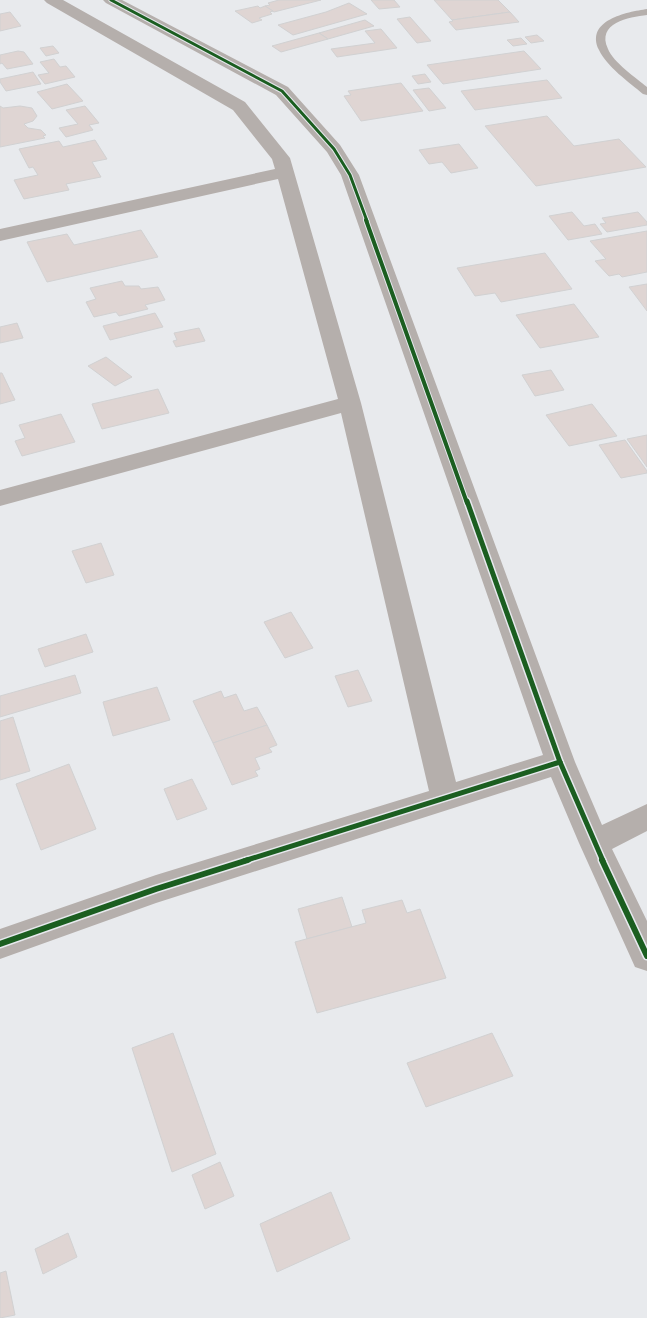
<svg xmlns="http://www.w3.org/2000/svg" width="647" height="1318" font-family="'Alegreya Sans',sans-serif">
<style>
.building{fill:#dfd5d3;stroke:#d1d1d2}
.lines{fill:none;stroke-linecap:round;stroke-linejoin:round}
.lane{fill:#b5afac;fill-rule:evenodd}
.street{fill:#b5afac;fill-rule:evenodd}
.cycleway-far3-casing{stroke:#e7e9ee;stroke-width:5}
.cycleway-far2-casing{stroke:#e7e9ee;stroke-width:6}
.cycleway-far1-casing{stroke:#e7e9ee;stroke-width:8}
.cycleway-casing{stroke:#e7e9ee;stroke-width:9}
.cycleway-far3{stroke:#1b5e20;stroke-width:3}
.cycleway-far2{stroke:#1b5e20;stroke-width:4}
.cycleway-far1{stroke:#1b5e20;stroke-width:5}
.cycleway{stroke:#1b5e20;stroke-width:6}
</style>
<rect width="100%" height="100%" fill="#e8eaed"/>
<!-- building -->
<g class="building">
<path d="M279,0H321L274,12L265,6L270,5L268,3Z"/>
<path d="M371,0H394L400,7L379,9Z"/>
<path d="M434,0H498L510,12L452,20Z"/>
<path d="M349,3L367,14L293,35L278,25L326,12Z"/>
<path d="M258,6L260,8L265,6L273,11L270,12L272,14L259,18L262,20L252,23L235,11Z"/>
<path d="M10,12L21,26L0,31V14Z"/>
<path d="M510,12L519,22L456,30L449,22L453,21L452,20Z"/>
<path d="M410,17L431,41L417,43L397,19Z"/>
<path d="M365,20L374,26L328,39L319,33Z"/>
<path d="M381,29L397,48L337,57L331,49L375,43L365,31Z"/>
<path d="M319,33L328,39L281,52L272,46Z"/>
<path d="M537,35L544,41L531,43L525,37Z"/>
<path d="M521,38L527,44L513,46L507,40Z"/>
<path d="M53,46L59,53L46,56L40,48Z"/>
<path d="M18,51L24,52L33,64L7,69L2,63L0,64V55Z"/>
<path d="M524,51L541,69L443,84L427,65Z"/>
<path d="M54,59L60,67L66,66L75,77L45,84L38,75L49,73L40,62Z"/>
<path d="M33,72L41,84L6,91L0,82V79Z"/>
<path d="M425,74L431,82L418,84L412,76Z"/>
<path d="M547,80L562,98L475,110L461,91Z"/>
<path d="M401,83L423,111L361,121L344,96L351,95L348,91Z"/>
<path d="M67,84L83,101L52,109L37,92Z"/>
<path d="M429,88L446,108L429,111L413,90Z"/>
<path d="M0,106L3,108L20,106L32,108L37,116L33,121L24,124L28,128L41,130L46,135L43,136L45,138L0,147Z"/>
<path d="M85,106L99,123L89,125L93,130L66,137L59,128L78,124L66,110Z"/>
<path d="M547,116L574,146L619,139L646,167L536,186L485,126Z"/>
<path d="M95,140L107,159L92,162L101,177L66,184L69,190L24,199L14,180L38,175L33,167L29,168L19,149L59,141L63,147Z"/>
<path d="M459,144L478,168L451,173L442,162L429,164L419,150Z"/>
<path d="M572,212L584,226L595,224L602,234L568,240L549,216Z"/>
<path d="M638,212L647,222V225L607,232L600,224L606,223L602,218Z"/>
<path d="M141,230L158,257L47,282L27,242L67,234L74,245Z"/>
<path d="M647,231V272L622,277L619,274L609,276L595,261L606,259L590,241Z"/>
<path d="M545,253L572,289L501,302L495,293L475,296L457,268Z"/>
<path d="M122,281L125,286H139L141,289L158,287L165,300L145,305L148,309L119,316L116,312L94,317L86,302L96,299L90,288Z"/>
<path d="M647,284V311L629,287Z"/>
<path d="M574,304L599,337L540,348L516,315Z"/>
<path d="M155,313L163,327L110,340L103,326Z"/>
<path d="M17,323L23,338L0,343V327Z"/>
<path d="M199,328L205,341L176,347L173,341L177,340L174,333Z"/>
<path d="M106,357L132,377L115,386L88,366Z"/>
<path d="M551,370L564,390L535,396L522,375Z"/>
<path d="M0,373H2L15,400L0,404Z"/>
<path d="M158,389L169,413L102,429L92,404Z"/>
<path d="M592,404L617,436L569,446L546,415Z"/>
<path d="M61,414L75,442L22,456L15,441L25,438L19,425Z"/>
<path d="M647,435V467L627,439Z"/>
<path d="M625,440L647,471V473L621,478L599,445Z"/>
<path d="M101,543L114,575L86,583L72,551Z"/>
<path d="M291,612L313,648L285,658L264,622Z"/>
<path d="M86,634L93,652L45,667L38,649Z"/>
<path d="M358,670L372,701L348,707L335,676Z"/>
<path d="M75,675L81,693L0,717V696Z"/>
<path d="M157,687L170,720L113,736L103,702Z"/>
<path d="M221,691L224,698L236,694L244,711L257,707L267,725L213,743L193,701Z"/>
<path d="M13,717L30,771L0,780V721Z"/>
<path d="M267,725L277,745L269,748L272,752L255,758L260,769L255,771L258,776L232,785L213,743Z"/>
<path d="M69,764L96,829L41,850L16,784Z"/>
<path d="M192,779L207,809L177,820L164,789Z"/>
<path d="M342,897L352,927L307,939L298,909Z"/>
<path d="M402,900L407,913L420,909L446,978L317,1013L295,942L366,923L362,910Z"/>
<path d="M173,1033L216,1154L172,1172L132,1048Z"/>
<path d="M492,1033L513,1076L426,1107L407,1063Z"/>
<path d="M220,1162L234,1196L205,1209L192,1175Z"/>
<path d="M331,1192L350,1239L277,1272L260,1224Z"/>
<path d="M68,1233L77,1257L43,1274L35,1249Z"/>
<path d="M6,1271L15,1315L0,1318V1273Z"/>
</g>
<g class="lines">
<!-- lane -->
<path class="lane" d="M647,9V15C629,17 596,23 608,49C613,62 636,78 647,87V95L643,94C629,82 607,67 599,50C585,20 627,12 647,9Z"/>
<!-- street -->
<path class="street" d="M44,0H63L245,102L290,158L361,403L456,782L543,755L341,175L327,152L276,95L106,3L103,0H122L288,87L340,145L359,175L575,762L602,825L647,804V831L612,849L647,921V971L635,967L579,843L551,777L156,903L0,959V929L156,875L429,791L341,413L0,506V490L338,399L278,179L0,241V229L275,169L272,159L233,110L47,3Z"/>
<defs>
<path id="cycleway-far3" d="M111,0L282,91L334,149L350,175L367,221"/>
<path id="cycleway-far2" d="M366,220L467,503"/>
<g id="cycleway-far1">
<path d="M467,501L560,762L603,861"/>
<path d="M244,861L560,762"/>
</g>
<g id="cycleway">
<path d="M602,860L647,956"/>
<path d="M0,944L156,889L248,860"/>
</g>
</defs>
<!-- cycleway-far3 casing -->
<use href="#cycleway-far3" class="cycleway-far3-casing"/>
<!-- cycleway-far2 casing -->
<use href="#cycleway-far2" class="cycleway-far2-casing"/>
<!-- cycleway-far1 casing -->
<use href="#cycleway-far1" class="cycleway-far1-casing"/>
<!-- cycleway casing -->
<use href="#cycleway" class="cycleway-casing"/>
<!-- cycleway-far3 -->
<use href="#cycleway-far3" class="cycleway-far3"/>
<!-- cycleway-far2 -->
<use href="#cycleway-far2" class="cycleway-far2"/>
<!-- cycleway-far1 -->
<use href="#cycleway-far1" class="cycleway-far1"/>
<!-- cycleway -->
<use href="#cycleway" class="cycleway"/>
</g>
</svg>
